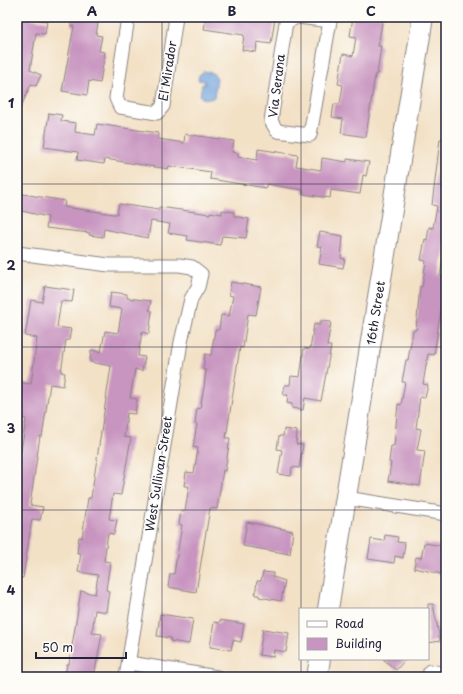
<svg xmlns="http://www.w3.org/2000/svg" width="463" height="694" font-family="'Playpen Sans',sans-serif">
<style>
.water{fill:#72a3dc;stroke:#4a628c}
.building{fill:#c894c0}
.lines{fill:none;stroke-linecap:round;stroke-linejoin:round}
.street-casing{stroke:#8a8280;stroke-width:15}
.primary-casing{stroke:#8a8280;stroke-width:22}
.street{stroke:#fff;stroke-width:13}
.primary{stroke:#fff;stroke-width:20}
.grid{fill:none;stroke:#22223b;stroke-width:1;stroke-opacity:0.55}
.labels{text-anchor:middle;stroke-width:3;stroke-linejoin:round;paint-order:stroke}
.street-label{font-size:12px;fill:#22223b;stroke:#fdfcf7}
.neatline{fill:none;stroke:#22223b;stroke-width:1.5}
.grid-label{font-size:13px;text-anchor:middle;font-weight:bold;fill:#22223b}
</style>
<rect width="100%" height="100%" fill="#fdfcf7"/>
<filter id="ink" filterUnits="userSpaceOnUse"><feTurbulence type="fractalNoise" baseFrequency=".025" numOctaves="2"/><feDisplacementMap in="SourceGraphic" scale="8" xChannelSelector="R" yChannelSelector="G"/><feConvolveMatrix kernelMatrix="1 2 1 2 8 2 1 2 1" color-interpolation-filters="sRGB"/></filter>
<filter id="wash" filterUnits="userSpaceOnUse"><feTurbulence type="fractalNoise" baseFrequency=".012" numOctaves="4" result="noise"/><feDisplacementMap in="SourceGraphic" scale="16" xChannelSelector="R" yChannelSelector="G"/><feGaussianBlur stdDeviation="0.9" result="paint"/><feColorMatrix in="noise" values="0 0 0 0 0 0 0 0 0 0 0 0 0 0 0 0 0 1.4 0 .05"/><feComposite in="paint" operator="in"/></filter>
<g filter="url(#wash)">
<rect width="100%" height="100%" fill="#f3e1c6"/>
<!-- water -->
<path class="water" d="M204,71L213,73L217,78L214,97L211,99L202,98L200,96L202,84L204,85L205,81L198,80L199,75Z"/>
<g id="blocks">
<!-- building -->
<g class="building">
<path d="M17,17L47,21L45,34L36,33L30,70L41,75L36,86L31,84L17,116Z"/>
<path d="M72,17H99L96,35L102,36L99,51L105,52L100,83L89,81L87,95L62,91L74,26H71Z"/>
<path d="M206,17L275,18L271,44L257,42L256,52L242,50L244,35L204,29Z"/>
<path d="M353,17H383L378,46H381L377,74H375L366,137L341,133L343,119L332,117L334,104H340L343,85L338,84L343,54L353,56L356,37L350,36Z"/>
<path d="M49,113L62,115L61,121L76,123L75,132L95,135L97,124L158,133V139L184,143L185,134L234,141L232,152L238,153V157L257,160L258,149L271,151L298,155L296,166L321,170L322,158L347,162V159L369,162L366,176L363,175L360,194L331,190L330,198L303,194V190L266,184V188L210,179L211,172L169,166L168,169L105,159L104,164L77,160L78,152L44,147Z"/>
<path d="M440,139H446V240L440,276L446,277L434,355L428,354L423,384L428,385L425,398L420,397L416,428L421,429L417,450L425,451L420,486L388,481L391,463L389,462L391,446H394L398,404L401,405L405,382H402L406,360H408L413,330H416L420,286L422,287L426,261L421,260L425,239L427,240L429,227L433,228L437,206L432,205Z"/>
<path d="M17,193L65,201L64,207L114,214H117L119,204L159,210V207L210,214V212L222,214V210L234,212V216L249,219L246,238L222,236L220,245L187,240L188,236L168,233L170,224L151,221L148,238L104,229L103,237L89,235L90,233L46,228L48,217L17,210Z"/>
<path d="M320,232L343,236L341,258L345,259L343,268L319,264L322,247L317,246Z"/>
<path d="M231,282L261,287L256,315L248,314L243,348L240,347L226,438H230L225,471L223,470L217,509L210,508L196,592L168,587L170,574H174L182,525L179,524L181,511H185L189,486H184L186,472L194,473L198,448L193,447L197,424H195L197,408L200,409L204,387L206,370H203L205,354L211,355L215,330H219L221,315L229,316L233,296L229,295Z"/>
<path d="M45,286L74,290L72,302L61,301L57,327L71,329L69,340H66L61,372L65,373L63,386L50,384L42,437L40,436L30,505L43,507L40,520L32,519L23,578L17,577V458L21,451L26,419L17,417L19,395H17V391L18,382L31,384L37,338L25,336L31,300L42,302Z"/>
<path d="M111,292L127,294V298L151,301L149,310L152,311L149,334L142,332L138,356L145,357L142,371L135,369L130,398L137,399L135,414L127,413L124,437L131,438L121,495L113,494L109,519L117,520L114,534L108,533L104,561L110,562L106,590L109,591L106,612L95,610L92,633L102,634L94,677H65L67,664H69L81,591L95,594L98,575L78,572L81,553H77L79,537L82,538L88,498H91L111,366L90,362L91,350L101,352L105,331L118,333L122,309L109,307Z"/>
<path d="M320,321L331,322L327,346H331L321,401L305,398L303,410L292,408V404L287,403L288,395H283L285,385H290L291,376L300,377L304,348L310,349L314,324L320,325Z"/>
<path d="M284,429L297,431L296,444L303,445L299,468L292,467L291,476L278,474L282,450L277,449L279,436H283Z"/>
<path d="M247,522L293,531L290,554L243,546Z"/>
<path d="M385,535L398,537L397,542L405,543L403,558L395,556L394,563L368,559L371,539L384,541Z"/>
<path d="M424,543L444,546L442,558H446V575L414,568L416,557L421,558Z"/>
<path d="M263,572L273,573V577L285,581L281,601L259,597V595H255L257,581H261Z"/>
<path d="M428,604H433L440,641L428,643Z"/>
<path d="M160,614L193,619L189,644L170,641L171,638L157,636Z"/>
<path d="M220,620L244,624L241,642L233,640L231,650L210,647L214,622L219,623Z"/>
<path d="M263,629L289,633L286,652L274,650L273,657L259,655Z"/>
<path d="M383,659H406L396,670Z"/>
</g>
</g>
</g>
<g filter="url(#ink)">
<use href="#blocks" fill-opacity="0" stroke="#8a8280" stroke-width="1"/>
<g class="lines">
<defs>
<g id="street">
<path d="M128,17L116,98L120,107L157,113L163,106L176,17"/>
<path d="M297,17L286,22L271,121L277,131L310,135L330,21L299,17"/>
<path d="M17,253L109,265H179L192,267L201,274L198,287L191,299L181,342L126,677"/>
<path d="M346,498L446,514"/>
<path d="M129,663L217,677"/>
<path d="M429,677L430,671L446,674"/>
</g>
<g id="primary">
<path d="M328,609L423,17"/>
<path d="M317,677L320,659"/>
</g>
</defs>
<!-- street casing -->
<use href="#street" class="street-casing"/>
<!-- primary casing -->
<use href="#primary" class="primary-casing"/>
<!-- street -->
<use href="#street" class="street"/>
<!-- primary -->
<use href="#primary" class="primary"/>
</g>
</g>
<!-- grid -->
<path class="grid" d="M162,17V677M301,17V609M17,184H446M17,347H446M17,510H446M301,659V677"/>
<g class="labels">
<!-- street labels -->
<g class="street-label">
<text transform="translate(168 71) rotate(-81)" y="4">El Mirador</text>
<text transform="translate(277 86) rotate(-83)" y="4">Via Serana</text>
<text transform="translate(376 313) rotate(-81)" y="4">16th Street</text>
<text transform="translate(159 474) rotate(-81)" y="4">West Sullivan Street</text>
</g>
</g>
<!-- margin -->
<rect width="463" height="694" fill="none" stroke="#fdfcf7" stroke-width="44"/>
<!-- legend -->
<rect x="299" y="608" width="130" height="52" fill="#fdfcf7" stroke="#a5a5ac"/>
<rect x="307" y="621" width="20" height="6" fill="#ffffff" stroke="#a5a5ac"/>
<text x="335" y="628" font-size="12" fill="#22223b">Road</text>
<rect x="307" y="638" width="20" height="12" fill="#c894c0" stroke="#a5a5ac"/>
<text x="335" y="648" font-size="12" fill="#22223b">Building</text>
<!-- scale -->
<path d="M36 652v6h90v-6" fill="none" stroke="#22223b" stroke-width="2"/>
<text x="42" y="652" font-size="12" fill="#22223b" stroke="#fdfcf7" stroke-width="3" paint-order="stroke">50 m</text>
<rect x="22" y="22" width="419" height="650" class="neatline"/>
<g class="grid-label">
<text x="92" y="16">A</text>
<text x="232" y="16">B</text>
<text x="371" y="16">C</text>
<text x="11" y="108">1</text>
<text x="11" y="270">2</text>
<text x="11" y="433">3</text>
<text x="11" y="595">4</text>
</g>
</svg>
